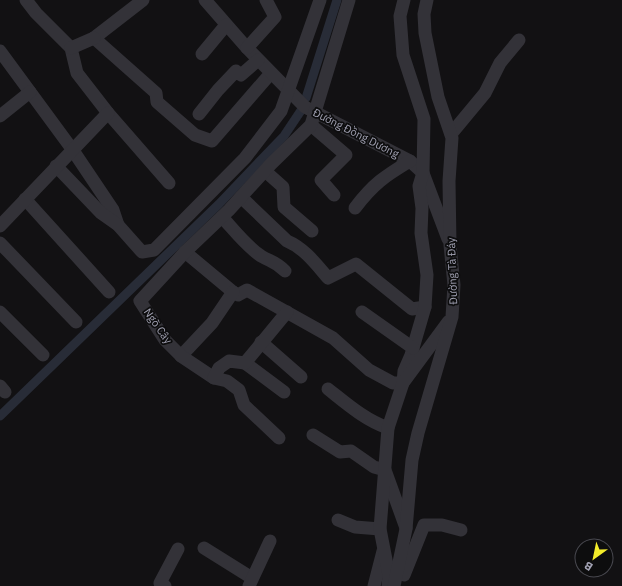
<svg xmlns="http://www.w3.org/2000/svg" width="622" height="586" font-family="'IBM Plex Sans',sans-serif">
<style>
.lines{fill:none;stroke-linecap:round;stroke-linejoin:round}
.canal{stroke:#282c37;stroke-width:9}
.minor{stroke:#333238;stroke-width:13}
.labels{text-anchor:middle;stroke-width:3.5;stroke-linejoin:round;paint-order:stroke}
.street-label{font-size:11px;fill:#a3a3b4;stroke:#0d0d0e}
</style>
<rect width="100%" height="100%" fill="#121113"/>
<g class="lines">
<!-- canal -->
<g class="canal">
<path d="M306,98L337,0"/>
<path d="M0,416L219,204L284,136L302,109"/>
</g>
<!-- minor -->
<g class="minor">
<path d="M26,0L36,13L71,48L77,73L108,113L169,183"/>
<path d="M143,0L94,38L156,93L157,102L195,135L212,141L271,73"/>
<path d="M205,0L247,48L305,107L410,161L423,173L448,239"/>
<path d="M71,48L94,38"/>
<path d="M247,48L275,17L266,0"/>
<path d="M0,51L72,149L113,210L118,225"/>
<path d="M202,54L226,25"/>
<path d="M199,114L218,90L236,71L241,75L258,60"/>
<path d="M0,116L30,92"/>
<path d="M311,125L346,155L321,180L334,195"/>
<path d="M451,134L485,93L500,63L519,40"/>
<path d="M56,166L101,213L118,225L142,252L154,250L245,158L281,111L320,0"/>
<path d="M265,171L283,187L284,207L312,231"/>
<path d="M241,197L287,241C304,248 316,264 328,278L356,264L412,309L425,307"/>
<path d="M25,199L109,292"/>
<path d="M355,208C373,184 385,176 410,161"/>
<path d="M222,217C234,230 246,246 261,256C271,262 275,261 285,271"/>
<path d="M0,226L108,113"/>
<path d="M0,243L76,322"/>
<path d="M185,252L233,292L238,295L247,290L333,338L369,370L393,383H403L404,371L411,355L425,307L427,275L421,233L422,208L419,186L423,173L424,119L403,55L400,16L404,0"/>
<path d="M0,312L43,355"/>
<path d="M362,312L413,348"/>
<path d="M261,342L301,377"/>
<path d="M181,356L212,323L233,292"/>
<path d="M245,363L284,392"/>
<path d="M214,378L181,356L165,340L140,301L185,252L229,210L271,164L311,125L349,0"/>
<path d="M0,386L5,392"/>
<path d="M328,389C347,404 365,420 388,428"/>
<path d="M313,435L340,452L351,451L374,467L385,470L406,528"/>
<path d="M279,438L244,405L239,390L227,381L214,378L219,368L229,361L245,363L287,312"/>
<path d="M338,520L355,527L380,529"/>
<path d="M204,548L252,578"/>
<path d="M404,575L424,525H442L461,530"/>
<path d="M165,586L160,583L178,549"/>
<path d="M249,586L270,541"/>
<path d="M374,586L383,551"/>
<path d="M388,586L389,575L380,529L388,428L403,383L448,322"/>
<path d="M394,586L406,529L412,460L418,433L452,317L454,285L450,245L449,181L452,138L438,97L425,33L424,14L427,0"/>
</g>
</g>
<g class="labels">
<!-- street labels -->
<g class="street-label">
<text transform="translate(356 133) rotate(27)" y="4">Đường Đồng Dương</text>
<text transform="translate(452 271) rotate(-92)" y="4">Đường Tà Đáy</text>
<text transform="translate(158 326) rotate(55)" y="4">Ngõ Cây</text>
</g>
</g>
<!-- north arrow -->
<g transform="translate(594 558) rotate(213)"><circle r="19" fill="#0d0d0e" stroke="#494950"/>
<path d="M0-3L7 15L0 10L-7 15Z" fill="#f3ec2a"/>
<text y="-6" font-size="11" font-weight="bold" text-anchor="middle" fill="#a3a3b4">B</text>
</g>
</svg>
